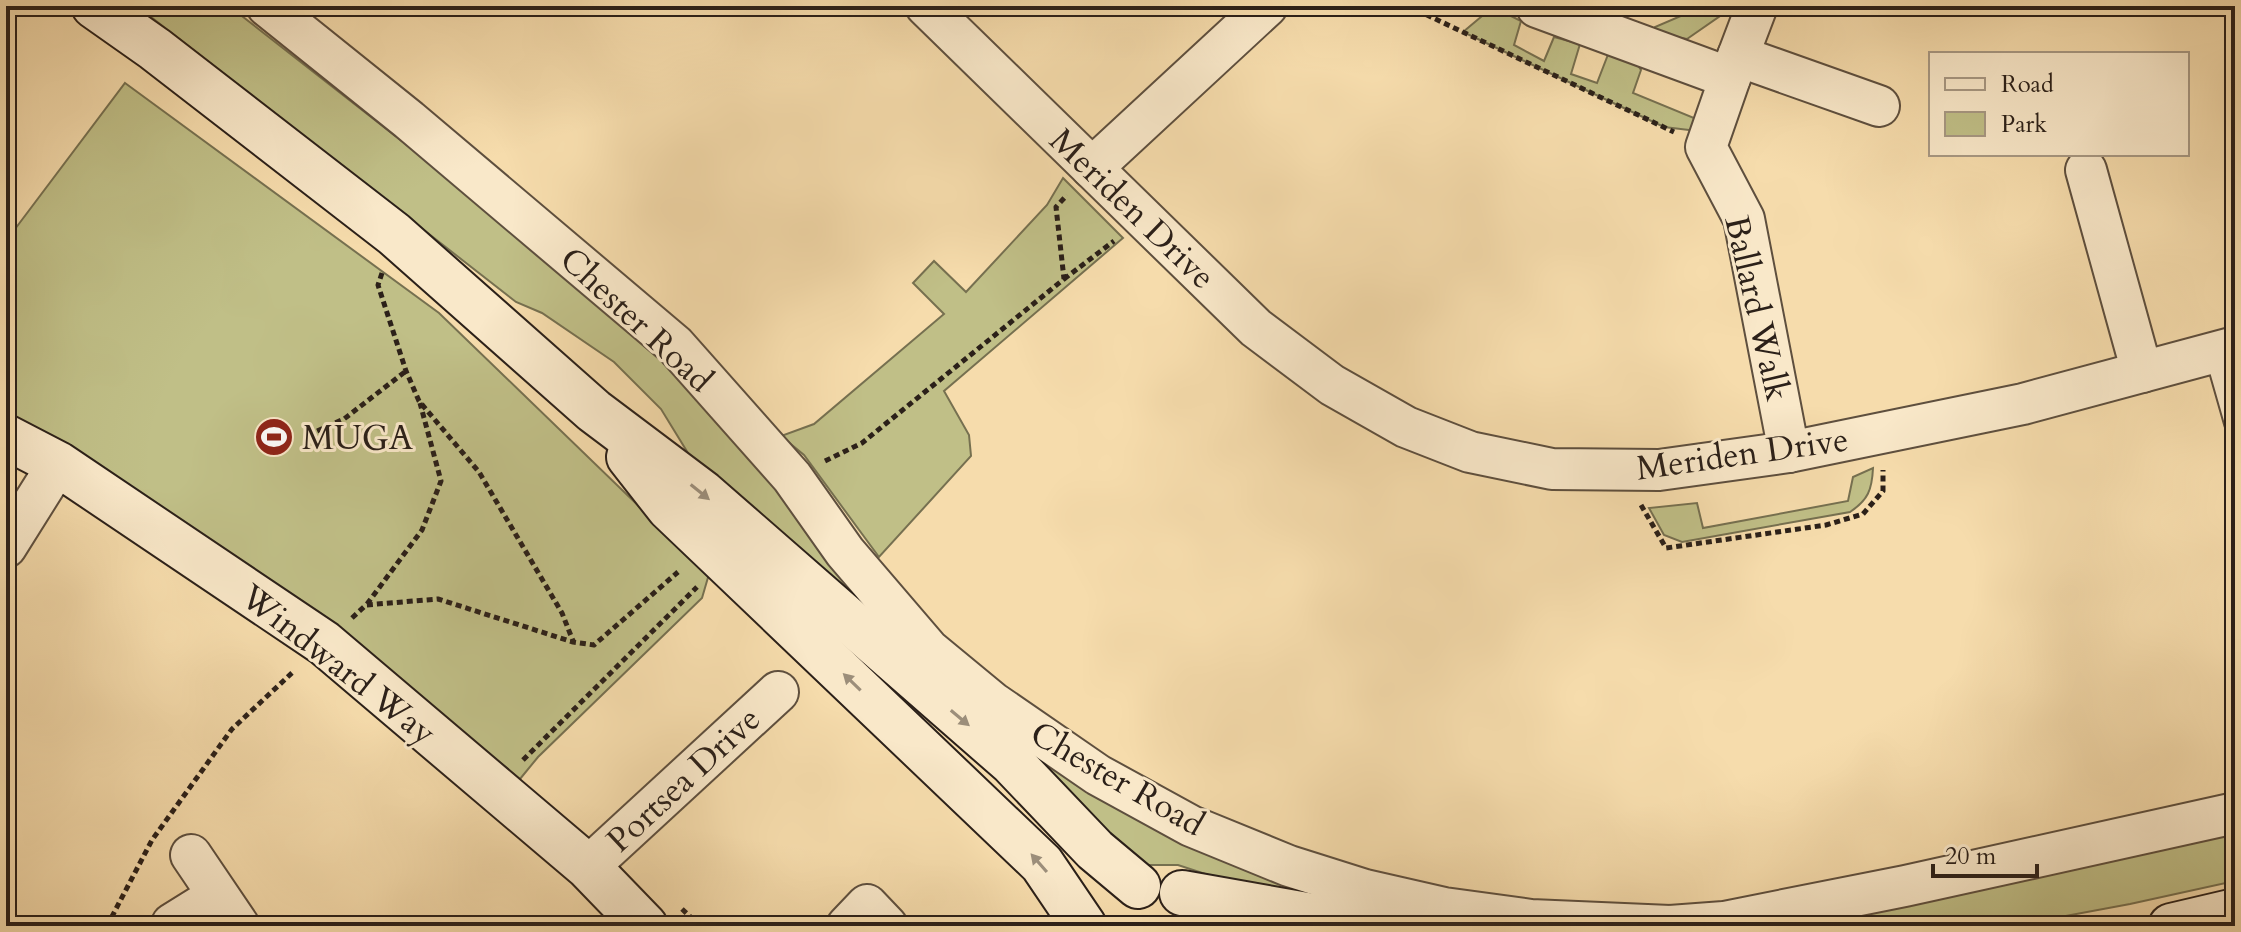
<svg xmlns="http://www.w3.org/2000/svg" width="2241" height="932" font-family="Cardo,serif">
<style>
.green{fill:#c0bf87;stroke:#767050;stroke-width:2}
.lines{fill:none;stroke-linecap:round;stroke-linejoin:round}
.lane-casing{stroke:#5e4f3e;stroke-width:24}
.street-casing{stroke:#5e4f3e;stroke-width:44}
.secondary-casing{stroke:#2b2019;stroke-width:48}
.path{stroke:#2b2019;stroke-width:5;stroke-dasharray:6 4;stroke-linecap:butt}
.lane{stroke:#f9e8c9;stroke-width:20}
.street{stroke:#f9e8c9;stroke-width:40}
.secondary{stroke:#f9e8c9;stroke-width:44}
.oneway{fill:#9c8e7a}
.labels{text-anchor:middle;stroke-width:6;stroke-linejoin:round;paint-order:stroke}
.street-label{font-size:34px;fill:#2b2019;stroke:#f9e8c9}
.poi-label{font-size:34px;fill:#2b2019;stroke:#f9e8c9;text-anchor:start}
</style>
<rect width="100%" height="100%" fill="#f6dcac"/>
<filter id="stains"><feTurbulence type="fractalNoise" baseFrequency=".0025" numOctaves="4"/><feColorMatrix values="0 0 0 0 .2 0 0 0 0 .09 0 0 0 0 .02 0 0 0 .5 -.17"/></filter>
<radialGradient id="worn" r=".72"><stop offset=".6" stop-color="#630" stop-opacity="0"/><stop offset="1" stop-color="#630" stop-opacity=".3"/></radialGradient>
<!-- green -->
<g class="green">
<path d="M137,6H229L508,224L646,344L754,460L1074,778L1467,926H1415L1400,923L1236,884L1178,865H1141L879,633L688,453L661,409L614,362L542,313L516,302Z"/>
<path d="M1494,6H1509L1505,13L1521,21L1514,45L1544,61L1554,37L1580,44L1571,74L1597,83L1609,52L1635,61L1641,70L1633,93L1694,118L1699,127L1689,130L1664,127L1463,32Z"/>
<path d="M1704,6H1724L1720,16L1687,39L1652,33L1655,27Z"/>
<path d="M125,83L439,313L709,574L702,598L538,757L520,779L409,688L6,417V241Z"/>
<path d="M1063,178L1123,238L944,391L969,435L971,456L879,557L804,455L781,436L814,424L944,314L913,283L934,261L966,292L1047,205Z"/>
<path d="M1873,468C1872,490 1868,500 1850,512L1682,542L1664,535L1649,508L1697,503L1703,528L1848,501L1853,477Z"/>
<path d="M2235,823V881L2130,904L2012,926H1752Z"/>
</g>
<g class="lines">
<defs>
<path id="lane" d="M2215,353L2235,423"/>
<g id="street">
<path d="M267,6L409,120L675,345L792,477L845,552L929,650L992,702L1098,775L1191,826L1289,866L1365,890L1444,908L1531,920L1670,926L1724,922L1905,886L2235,813"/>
<path d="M926,6L1256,328L1332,385L1406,427L1470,452L1552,469L1659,470L1789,452L2023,404L2235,347"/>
<path d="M1537,7L1730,78L1706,147L1744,219L1789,452"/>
<path d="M1738,56L1757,6"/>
<path d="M1730,78L1738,56L1879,106"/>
<path d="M1092,168L1267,6"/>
<path d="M2086,170L2142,372"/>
<path d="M6,547L58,464"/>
<path d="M191,855L239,926"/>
<path d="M588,867L778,692"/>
<path d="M172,924L217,896"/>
<path d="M847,926L867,905L887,926"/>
</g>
<g id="secondary">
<path d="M94,6L155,49L394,234L594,411L703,493L1012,763L1095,850L1138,886"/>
<path d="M6,437L58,464L324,643L588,867L645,926"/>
<path d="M629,457L669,508L1042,864L1084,926"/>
<path d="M1182,893L1369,926"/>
<path d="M2171,926L2235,911"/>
</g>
</defs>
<!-- lane casing -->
<use href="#lane" class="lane-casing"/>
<!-- street casing -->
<use href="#street" class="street-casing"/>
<!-- secondary casing -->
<use href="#secondary" class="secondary-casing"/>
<!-- path -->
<g class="path">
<path d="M1408,6L1674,132"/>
<path d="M382,273L378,285L406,371L419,401L479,472L562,613L573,641"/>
<path d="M1064,279L1114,241"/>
<path d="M308,435L344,419L406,371"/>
<path d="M825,461L862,443L1064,279L1056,207L1067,195"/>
<path d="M1641,505L1666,548L1826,525L1863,514L1883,491V470"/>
<path d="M367,604L422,530L441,481L420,403"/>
<path d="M352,618L366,605L438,599L573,642L594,645L678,572"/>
<path d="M523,760L697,587"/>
<path d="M682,909L700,926"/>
<path d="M107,926L152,840L232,729L294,671"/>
</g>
<!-- lane -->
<use href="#lane" class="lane"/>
<!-- street -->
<use href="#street" class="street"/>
<!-- secondary -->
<use href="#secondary" class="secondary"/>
</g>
<!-- one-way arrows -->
<defs><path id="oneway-solid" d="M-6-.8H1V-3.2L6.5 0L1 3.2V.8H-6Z" transform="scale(2)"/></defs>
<g class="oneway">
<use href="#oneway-solid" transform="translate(700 492) rotate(39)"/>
<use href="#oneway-solid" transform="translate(852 682) rotate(-136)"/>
<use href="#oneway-solid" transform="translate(960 718) rotate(40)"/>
<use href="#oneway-solid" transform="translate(1039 863) rotate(-131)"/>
</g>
<!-- icons -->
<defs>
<symbol id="stadium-disc" viewBox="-11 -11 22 22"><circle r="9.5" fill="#8f2418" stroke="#f9e8c9"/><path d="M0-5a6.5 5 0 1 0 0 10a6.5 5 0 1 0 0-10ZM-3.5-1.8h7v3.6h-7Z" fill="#fff"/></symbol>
</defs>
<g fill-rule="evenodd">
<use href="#stadium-disc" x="252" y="415" width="44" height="44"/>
</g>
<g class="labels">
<!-- street labels -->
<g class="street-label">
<text transform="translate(1133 208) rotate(44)" y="12">Meriden Drive</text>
<text transform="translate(1758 308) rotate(77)" y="12">Ballard Walk</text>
<text transform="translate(637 319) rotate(43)" y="12">Chester Road</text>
<text transform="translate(1742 453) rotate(-8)" y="12">Meriden Drive</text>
<text transform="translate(339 664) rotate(38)" y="12">Windward Way</text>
<text transform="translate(1118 778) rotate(30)" y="12">Chester Road</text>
<text transform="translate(683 779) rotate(-43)" y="12">Portsea Drive</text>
</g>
<!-- poi labels -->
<g class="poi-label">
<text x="302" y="449">MUGA</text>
</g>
</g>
<!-- margin -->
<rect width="2241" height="932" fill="none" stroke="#f6dcac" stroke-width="32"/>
<rect x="8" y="8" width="2225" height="916" fill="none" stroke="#2b2019" stroke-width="4"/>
<rect x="16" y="16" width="2209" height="900" fill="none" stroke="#2b2019" stroke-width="2"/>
<!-- legend -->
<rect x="1929" y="52" width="260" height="104" fill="#f9e8c9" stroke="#a79883" stroke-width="2"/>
<rect x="1945" y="78" width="40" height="12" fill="#f9e8c9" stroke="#a79883" stroke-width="2"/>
<text x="2001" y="92" font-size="24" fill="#2b2019">Road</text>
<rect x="1945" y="112" width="40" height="24" fill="#c0bf87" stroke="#a79883" stroke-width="2"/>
<text x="2001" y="132" font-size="24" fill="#2b2019">Park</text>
<!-- scale -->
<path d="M1933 864v12h104v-12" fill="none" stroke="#2b2019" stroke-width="4"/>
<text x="1945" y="864" font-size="24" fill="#2b2019" stroke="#f9e8c9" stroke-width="6" paint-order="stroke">20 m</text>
<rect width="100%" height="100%" filter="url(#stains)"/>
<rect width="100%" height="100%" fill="url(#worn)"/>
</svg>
